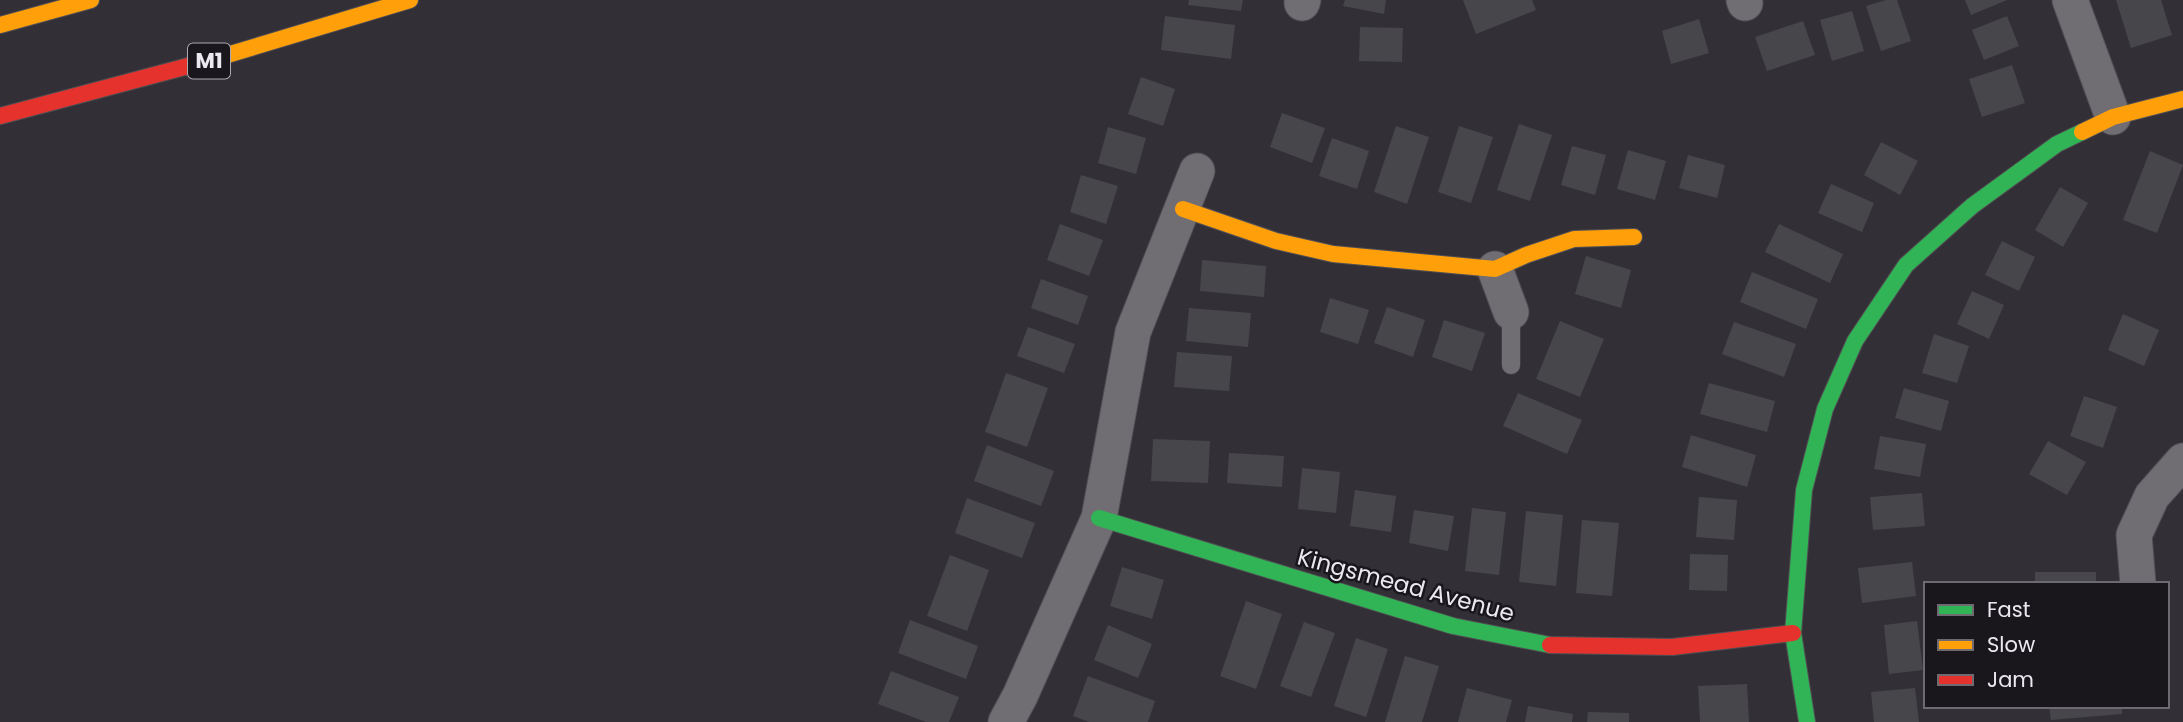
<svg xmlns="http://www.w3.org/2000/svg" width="2183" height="722" font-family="Poppins,sans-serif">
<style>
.building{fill:#47464a}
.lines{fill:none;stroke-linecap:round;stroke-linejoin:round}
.lane-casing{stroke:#514f54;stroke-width:19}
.street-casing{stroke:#514f54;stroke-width:37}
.fast-casing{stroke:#514f54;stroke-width:18}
.slow-casing{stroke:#514f54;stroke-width:18}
.jam-casing{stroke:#514f54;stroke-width:18}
.lane{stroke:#706e73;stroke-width:18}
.street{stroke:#706e73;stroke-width:35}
.fast{stroke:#30b455;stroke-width:16}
.slow{stroke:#ff9f0a;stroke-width:16}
.jam{stroke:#e5322d;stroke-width:16}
.labels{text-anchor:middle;stroke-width:5;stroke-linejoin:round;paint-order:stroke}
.shield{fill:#19171c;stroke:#acaab0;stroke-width:2}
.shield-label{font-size:21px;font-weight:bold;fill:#ebe9f0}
.street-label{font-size:23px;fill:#ebe9f0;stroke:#19171c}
</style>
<rect width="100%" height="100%" fill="#323036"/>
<!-- building -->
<g class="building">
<path d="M1189,0H1243L1241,11L1188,5Z"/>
<path d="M1345,0H1386L1384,14L1343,6Z"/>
<path d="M1463,0H1532L1536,10L1476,34Z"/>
<path d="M1886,0H1897L1911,41L1881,51L1866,6Z"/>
<path d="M1965,0H2007L1971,15Z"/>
<path d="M2116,0H2161L2172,35L2131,48Z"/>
<path d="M1852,11L1864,51L1832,61L1820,20Z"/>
<path d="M1165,16L1235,25L1231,59L1161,50Z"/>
<path d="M2007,16L2019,46L1984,60L1972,30Z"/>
<path d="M1699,19L1709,53L1671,64L1662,31Z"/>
<path d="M1803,21L1815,55L1767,71L1755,37Z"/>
<path d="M1360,27L1403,28L1402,62L1359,61Z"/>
<path d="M2012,65L2025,103L1982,117L1969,79Z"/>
<path d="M1141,77L1175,89L1163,126L1128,114Z"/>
<path d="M1282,113L1325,128L1312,163L1270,147Z"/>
<path d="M1519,124L1552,135L1530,201L1497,190Z"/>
<path d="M1396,126L1429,137L1407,204L1374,192Z"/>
<path d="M1459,126L1493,137L1471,203L1438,192Z"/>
<path d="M1108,127L1146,138L1136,174L1098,163Z"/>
<path d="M1332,138L1369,151L1357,189L1319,176Z"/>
<path d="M1881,142L1918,161L1900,195L1864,175Z"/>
<path d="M1572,146L1606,155L1595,195L1561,185Z"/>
<path d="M1628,150L1666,161L1655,200L1617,189Z"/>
<path d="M2150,151L2183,165L2157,233L2123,220Z"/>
<path d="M1688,155L1725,165L1717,198L1679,188Z"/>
<path d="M1081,175L1118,186L1106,224L1070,212Z"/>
<path d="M1831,184L1874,203L1862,232L1818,213Z"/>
<path d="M2060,187L2088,203L2063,247L2035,230Z"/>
<path d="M1060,224L1103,240L1089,276L1047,260Z"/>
<path d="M1779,224L1843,254L1830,283L1765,252Z"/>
<path d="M2002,241L2035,257L2019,291L1985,275Z"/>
<path d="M1586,256L1631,270L1621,308L1575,294Z"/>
<path d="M1202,260L1266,266L1264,297L1200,291Z"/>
<path d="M1752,272L1818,299L1806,329L1740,302Z"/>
<path d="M1041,279L1088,296L1078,325L1031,308Z"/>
<path d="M1972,291L2004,305L1989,339L1957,324Z"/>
<path d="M1330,298L1369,310L1358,344L1320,332Z"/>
<path d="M1387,307L1425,320L1413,357L1374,343Z"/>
<path d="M1189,308L1251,313L1248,347L1186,341Z"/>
<path d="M2123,314L2159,330L2144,366L2108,350Z"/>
<path d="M1444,320L1485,333L1472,371L1432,357Z"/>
<path d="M1560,321L1604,339L1580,397L1536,379Z"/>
<path d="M1734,322L1796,344L1784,377L1722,354Z"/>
<path d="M1028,327L1075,344L1064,373L1017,356Z"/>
<path d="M1934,334L1969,346L1957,383L1922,373Z"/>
<path d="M1177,352L1232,356L1229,391L1174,387Z"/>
<path d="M1006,373L1048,388L1027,447L985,432Z"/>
<path d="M1709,383L1775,401L1767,432L1700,414Z"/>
<path d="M1904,388L1949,401L1941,431L1895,418Z"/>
<path d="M1518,393L1582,420L1567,454L1503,426Z"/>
<path d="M2084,396L2117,407L2103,448L2070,436Z"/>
<path d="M1691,435L1756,455L1747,487L1682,467Z"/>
<path d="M1880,436L1926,444L1920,477L1874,469Z"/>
<path d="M1153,439L1210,441L1208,483L1151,481Z"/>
<path d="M2048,441L2086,462L2067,495L2029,474Z"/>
<path d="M987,445L1054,471L1041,506L974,481Z"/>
<path d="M1229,453L1284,456L1282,487L1227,483Z"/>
<path d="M1302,468L1340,472L1336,513L1298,509Z"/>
<path d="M1355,490L1396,496L1391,532L1350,526Z"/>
<path d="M1922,493L1925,526L1873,530L1870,497Z"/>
<path d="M1699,497L1737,500L1734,540L1696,537Z"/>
<path d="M967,498L1035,523L1022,558L955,533Z"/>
<path d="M1472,508L1506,512L1499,575L1465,571Z"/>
<path d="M1414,510L1454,516L1448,551L1409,543Z"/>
<path d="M1526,511L1563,515L1556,586L1519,582Z"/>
<path d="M1582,520L1619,523L1612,596L1576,593Z"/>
<path d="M1690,554L1728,555L1727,591L1689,590Z"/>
<path d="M950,555L989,570L967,631L927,616Z"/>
<path d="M1912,562L1916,596L1862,603L1858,568Z"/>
<path d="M1122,567L1164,580L1152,619L1110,606Z"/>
<rect x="2035" y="572" width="61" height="12"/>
<path d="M1246,601L1282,614L1256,689L1220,676Z"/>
<path d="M910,620L978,646L966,679L898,653Z"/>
<path d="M1917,621L1923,670L1889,674L1884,625Z"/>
<path d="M1304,622L1335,633L1311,697L1280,686Z"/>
<path d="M1108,625L1152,644L1138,678L1094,660Z"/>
<path d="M1356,638L1388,649L1366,717L1334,706Z"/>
<path d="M1405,656L1439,666L1422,722H1385Z"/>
<path d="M891,671L959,697L949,722H926L878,704Z"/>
<path d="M1088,676L1155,701L1148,722H1089L1073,716Z"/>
<path d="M1747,684L1749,722H1700L1698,686Z"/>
<path d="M1467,688L1512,700L1506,722H1458Z"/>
<path d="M1915,688L1919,722H1874L1871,692Z"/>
<path d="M1528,706L1573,714L1572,722H1525Z"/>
<path d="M2049,706H2122V714L2051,720Z"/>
<path d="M1588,712L1629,713V722H1587Z"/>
</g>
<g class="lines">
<defs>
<path id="lane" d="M1511,312V365"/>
<g id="street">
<path d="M1744,0L1745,3"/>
<path d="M2070,0L2113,117"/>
<path d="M1302,3L1303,0"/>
<path d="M1495,269L1511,312"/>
<path d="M2138,584L2134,535L2152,496L2183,461"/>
<path d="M1006,722L1020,696L1099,518L1133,332L1197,171"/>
</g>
<g id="fast">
<path d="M1099,518L1453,626L1550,645"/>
<path d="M1807,722L1793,633L1804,490L1825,409L1855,341L1906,265L1972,206L2057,144L2082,132"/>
</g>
<g id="slow">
<path d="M0,25L91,0"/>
<path d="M207,61L410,0"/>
<path d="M2082,132L2113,117L2183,99"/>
<path d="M1183,209L1276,241L1333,254L1495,269L1526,255L1574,239L1634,237"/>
</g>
<g id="jam">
<path d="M0,116L207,61"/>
<path d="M1550,645L1672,647L1793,633"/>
</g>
</defs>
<!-- lane casing -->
<use href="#lane" class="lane-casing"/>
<!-- street casing -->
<use href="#street" class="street-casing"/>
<!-- fast casing -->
<use href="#fast" class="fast-casing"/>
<!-- slow casing -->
<use href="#slow" class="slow-casing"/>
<!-- jam casing -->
<use href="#jam" class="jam-casing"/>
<!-- lane -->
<use href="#lane" class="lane"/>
<!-- street -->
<use href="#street" class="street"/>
<!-- fast -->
<use href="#fast" class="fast"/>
<!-- slow -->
<use href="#slow" class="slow"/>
<!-- jam -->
<use href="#jam" class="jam"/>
</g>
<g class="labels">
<!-- shield labels -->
<rect class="shield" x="188" y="43.5" width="42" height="35" rx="5"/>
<g class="shield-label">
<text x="209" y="68">M1</text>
</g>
<!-- street labels -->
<g class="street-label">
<text transform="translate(1406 585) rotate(15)" y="8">Kingsmead Avenue</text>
</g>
</g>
<!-- legend -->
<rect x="1924" y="582" width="245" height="126" fill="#19171c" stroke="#6d6b71" stroke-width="2"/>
<rect x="1938" y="605" width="35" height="10" fill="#30b455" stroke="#6d6b71" stroke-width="2"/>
<text x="1987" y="617" font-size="21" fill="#ebe9f0">Fast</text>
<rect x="1938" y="640" width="35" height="10" fill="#ff9f0a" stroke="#6d6b71" stroke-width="2"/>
<text x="1987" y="652" font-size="21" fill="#ebe9f0">Slow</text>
<rect x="1938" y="675" width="35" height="10" fill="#e5322d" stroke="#6d6b71" stroke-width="2"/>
<text x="1987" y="687" font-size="21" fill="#ebe9f0">Jam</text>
</svg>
